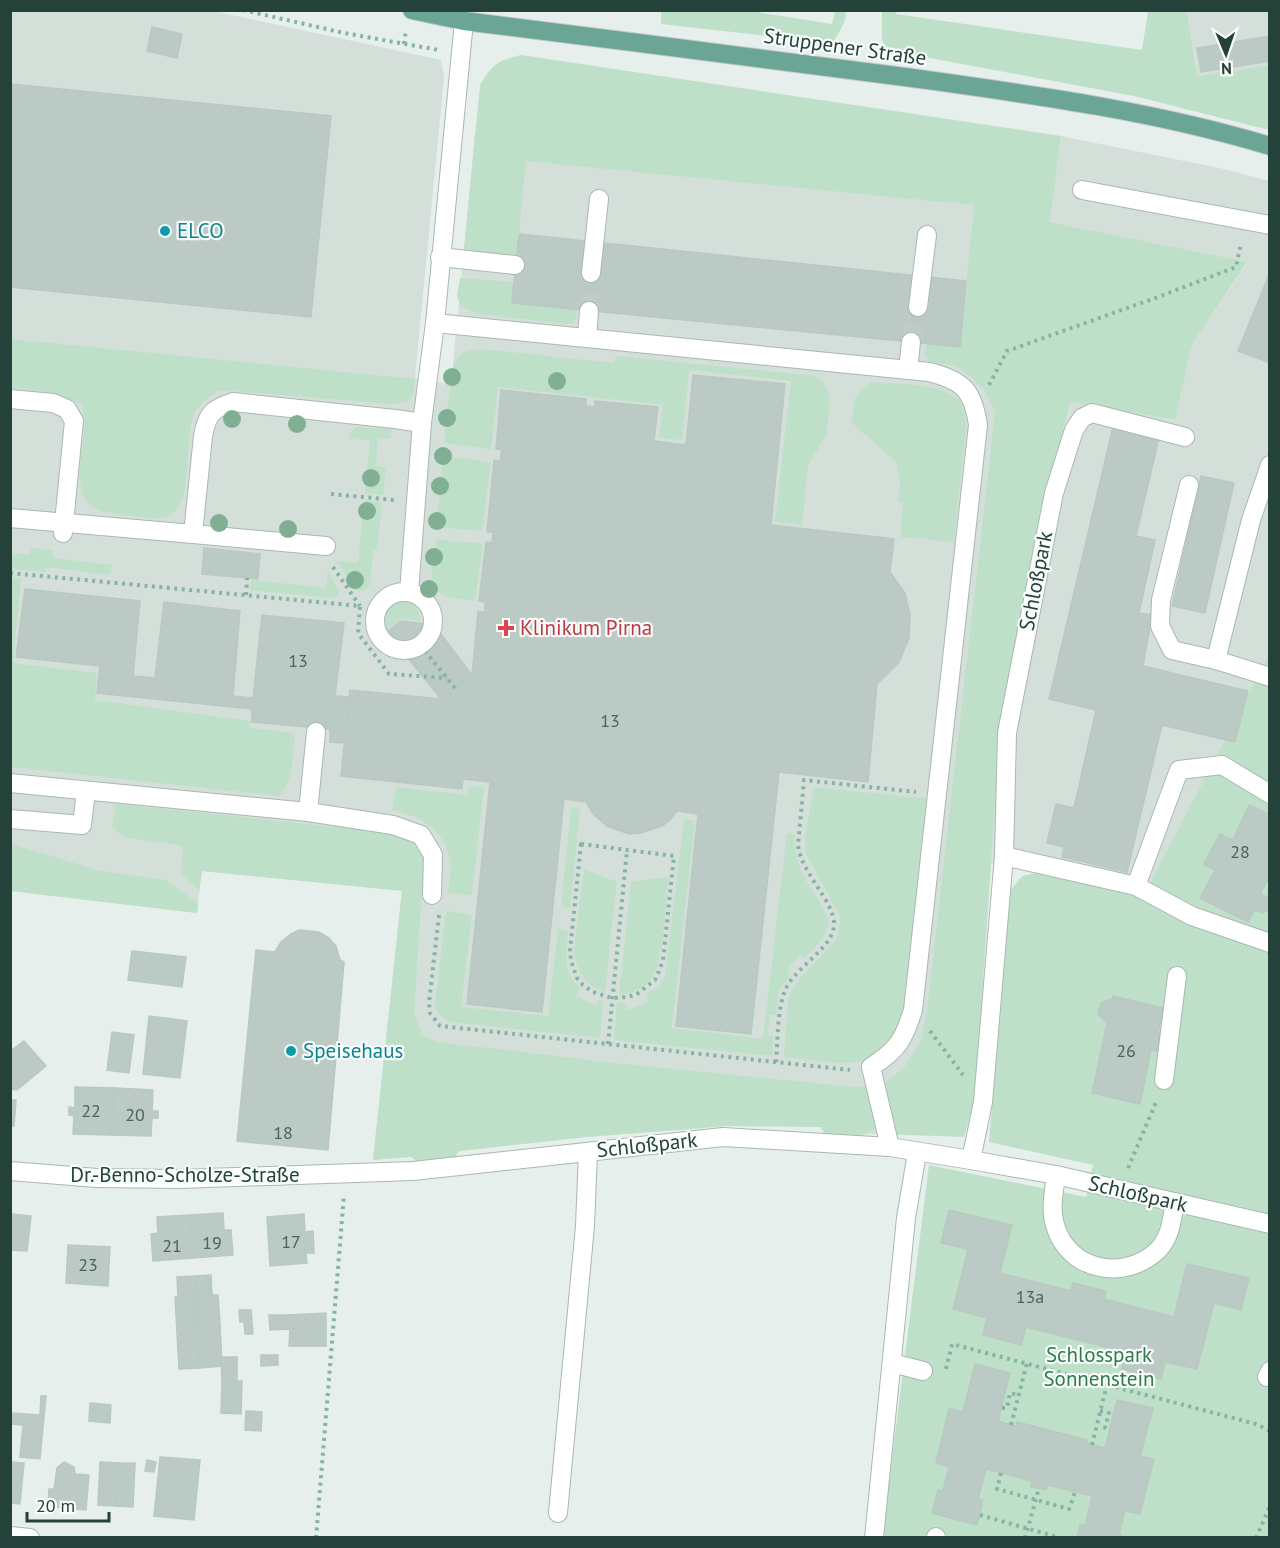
<svg xmlns="http://www.w3.org/2000/svg" width="1280" height="1548" font-family="'PT Sans',sans-serif">
<style>
.built{fill:#d4dfda}
.green{fill:#bfe0c8}
.building{fill:#bbcac4;stroke:#b8c9c2;stroke-width:1.5}
.lines{fill:none;stroke-linecap:round;stroke-linejoin:round}
.minor-tunnel{stroke:#bfccc8;stroke-width:18;stroke-dasharray:18 9;stroke-linecap:butt}
.minor-casing{stroke:#a8b8b2;stroke-width:20}
.major-casing{stroke:#c2cac8;stroke-width:20}
.path{stroke:#86b3a5;stroke-width:4;stroke-dasharray:3 4.5;stroke-linecap:butt}
.minor{stroke:#fff;stroke-width:18}
.major{stroke:#6aa596;stroke-width:18}
.tree{fill:#80af93}
.culture-dot{fill:#0f9aa8;stroke:#f7fbf9;stroke-width:2}
.health-dot{fill:#e0444e;stroke:#f7fbf9;stroke-width:2}
.labels{text-anchor:middle;stroke-width:4.5;stroke-linejoin:round;paint-order:stroke}
.number-label{font-size:18px;fill:#4a645c}
.street-label{font-size:21px;fill:#24423a;stroke:#f7fbf9}
.culture-label{font-size:21px;fill:#0d838f;stroke:#f7fbf9;text-anchor:start}
.health-label{font-size:21px;fill:#be3a42;stroke:#f7fbf9;text-anchor:start}
.park-label{font-size:21px;fill:#2d7a4b;stroke:#f7fbf9}
</style>
<rect width="100%" height="100%" fill="#e6efeb"/>
<!-- built -->
<g class="built">
<path d="M11,11H213L441,60L444,77L415,378L451,385L475,133L1053,189L1061,136L1224,169L1269,181V660L1267,659L1143,896L1041,872L991,864L1000,731L1049,491L1070,401L1175,420L1192,345L1247,263L1050,222L943,1136L864,1134L859,1138L826,1136L821,1127L727,1126L586,1137L373,1160L402,890L202,871L197,913L11,891Z"/>
<path d="M1187,11H1269V65L1197,76Z"/>
</g>
<!-- green -->
<g class="green">
<path d="M661,11H750L832,24L835,11H846C846,24 838,34 831,45L814,41L661,24Z"/>
<path d="M882,11H896V14L1142,50L1148,11H1187L1197,76L1269,65V130L1134,96L887,50L882,40Z"/>
<path d="M521,55L1061,136L1050,222L1247,262L1192,345L1175,420L1070,402L1049,491L1000,731L975,1099L964,1137L890,1134L878,1087L903,1069L920,1043L927,1012L995,412L984,390L968,374L952,365L930,362L924,355L926,344L960,347L974,205L526,161L517,256L464,250L480,85C493,64 497,61 521,55Z"/>
<path d="M460,278L514,282L512,303L577,309V316L573,323L567,324L478,314L461,306L457,296Z"/>
<path d="M10,339L415,379L413,394L407,402L392,404L219,390C212,396 200,403 195,412C181,438 199,512 162,518C147,520 128,515 112,513C99,512 85,506 82,491C74,463 90,434 82,405C60,392 36,391 11,388Z"/>
<path d="M481,349L614,363L616,356L815,376L824,383L830,396L827,434L808,465L802,525L775,522L791,381L689,370L682,440L659,438L662,405L498,387L491,449L444,443C446,428 450,370 456,360C461,351 472,350 481,349Z"/>
<path d="M872,382C893,383 941,384 956,398C964,405 965,416 966,425L954,542L900,537L903,503L898,502L900,482L896,462L851,422C854,403 854,391 872,382Z"/>
<path d="M358,427L391,429L390,439L378,438L376,466L386,467L383,495L365,493L370,440L348,439L352,430Z"/>
<path d="M443,456L491,462L482,531L436,527Z"/>
<path d="M364,500L382,503L377,550H373L370,585L364,590L357,591L337,561L358,563Z"/>
<path d="M436,539L483,544L475,601C466,599 455,599 446,596C423,588 434,557 436,539Z"/>
<path d="M31,548L53,550V558L112,565L110,575L47,567L46,572L11,569V553L30,555Z"/>
<path d="M328,569L338,591V596L332,598L250,590L251,580L326,588Z"/>
<path d="M11,577L21,578L13,663L97,673L95,700L250,721L251,728L295,733C293,750 293,786 279,796L11,767Z"/>
<path d="M404,601C414,604 420,610 421,621L401,619L387,630C380,616 388,602 404,601Z"/>
<path d="M1267,659L1269,660V1537L882,1538L929,1165L1086,1197L1093,1165L989,1142L1010,891L1022,876L1041,872L1143,896Z"/>
<path d="M469,786L484,787L472,895L448,893C449,882 453,866 449,855C441,827 417,815 392,810L396,787L467,795Z"/>
<path d="M814,787L931,799L904,1031L870,1061L838,1063L784,1057L788,1001L791,991L800,978L836,940L840,924V916L806,854L805,838Z"/>
<path d="M116,804L394,833L412,842L424,857L414,1014L422,1034L437,1042L624,1064L855,1087L869,1086L877,1127L859,1138L826,1136L821,1127L727,1126L586,1137L459,1151L453,1161L421,1164L411,1157L373,1160L402,891L202,871L199,891L181,874L183,846L123,837L112,826Z"/>
<path d="M571,807L580,809L570,908L561,907Z"/>
<path d="M684,819L695,821L672,1028L763,1039L787,833L794,834C794,875 814,886 829,920C828,936 815,947 805,958L800,955L787,970L790,976L779,990L776,1015H770L768,1036H774L772,1056L614,1040L617,1002H623L628,1010L647,1003L646,994L658,986L665,977Z"/>
<path d="M11,844L101,871L165,880L198,903L197,913L11,891Z"/>
<path d="M584,869L617,882L605,992C583,984 576,971 574,949Z"/>
<path d="M669,877C666,900 664,957 654,975C647,988 633,994 619,995L631,882Z"/>
<path d="M446,911L472,915L461,1007L548,1016L558,928L568,931C567,954 561,971 580,988L576,996L596,1006L599,1000L603,1002L600,1038L450,1022C440,1017 436,1014 435,1002Z"/>
</g>
<!-- building -->
<g class="building">
<path d="M152,27L182,34L177,58L147,51Z"/>
<path d="M1270,36V61L1201,72L1197,48Z"/>
<path d="M10,84L331,116L311,317L10,287Z"/>
<path d="M519,234L966,281L960,347L512,303Z"/>
<path d="M1270,272V363L1238,351Z"/>
<path d="M693,375L785,384L771,525L894,539L890,572L905,593L910,615L909,638L899,662L877,684L868,782L779,772L751,1034L676,1026L698,814L677,811L670,820L662,826L641,833L629,834L607,826L594,815L586,802L564,799L542,1012L467,1004L490,782L463,779L462,789L341,776L350,690L441,699L472,675L478,612H485V602L479,601L486,542L492,543L493,532H487L494,460L500,461L502,450L496,449L501,390L586,399V406L595,407V401L658,407L654,441L686,445Z"/>
<path d="M1113,427L1159,438L1136,536L1155,540L1139,613L1152,615L1143,666L1248,691L1235,742L1162,725L1127,872L1062,857L1064,847L1047,843L1056,804L1074,808L1096,710L1049,699Z"/>
<path d="M1201,476L1234,483L1205,613L1172,606Z"/>
<path d="M204,548L260,554L258,579L202,574Z"/>
<path d="M25,589L140,601L133,676L155,678L164,602L240,611L233,696L253,698L262,615L344,623L335,696L350,697L345,743L330,742V729L252,722V709L97,693L100,666L16,657Z"/>
<path d="M401,621L434,625L472,675L441,699L387,632Z"/>
<path d="M1249,805L1270,815V876L1260,894L1270,898V907L1267,911L1262,913L1255,909L1248,922L1200,898L1215,870L1204,864L1220,834L1233,840Z"/>
<path d="M299,930L319,932L329,938L336,946L340,960L344,962L328,1150L237,1141L256,950L275,952L281,942L291,934Z"/>
<path d="M132,951L186,957L182,987L128,980Z"/>
<path d="M1113,996L1163,1008L1158,1033L1162,1034L1163,1048L1158,1051L1151,1050L1140,1104L1092,1093L1107,1023L1098,1014L1101,1003L1112,999Z"/>
<path d="M149,1016L187,1021L180,1078L143,1074Z"/>
<path d="M112,1032L134,1035L129,1073L107,1070Z"/>
<path d="M24,1041L46,1066L17,1090L10,1089L12,1050Z"/>
<path d="M75,1087L114,1088L112,1135L73,1134L74,1116L69,1115V1107L75,1108Z"/>
<path d="M114,1088L153,1090L152,1111H158V1118H152L151,1136L112,1135Z"/>
<path d="M10,1100H16L14,1126H10Z"/>
<path d="M949,1210L1012,1225L1000,1273L1071,1291L1073,1283L1106,1291L1104,1299L1174,1317L1187,1264L1249,1278L1241,1310L1214,1303L1197,1369L1165,1362L1161,1379L1122,1369L1126,1352L1026,1327L1021,1345L983,1335L987,1318L953,1309L968,1249L941,1243Z"/>
<path d="M223,1213L224,1230H231L233,1255L193,1258L190,1215Z"/>
<path d="M10,1214L31,1216L27,1251L10,1250Z"/>
<path d="M304,1214L305,1232L313,1231L314,1253H306L307,1263L270,1266L267,1217Z"/>
<path d="M190,1215L193,1258L153,1261L151,1234L158,1233L157,1217Z"/>
<path d="M68,1245L110,1247L108,1286L66,1283Z"/>
<path d="M211,1275L212,1295L197,1296L195,1276Z"/>
<path d="M195,1276L197,1296L178,1297L177,1277Z"/>
<path d="M212,1295H218L220,1324L198,1325L197,1296Z"/>
<path d="M197,1296V1314L176,1315L175,1297Z"/>
<path d="M239,1310H251L253,1334H245L244,1322H240Z"/>
<path d="M326,1313V1328L290,1329V1315Z"/>
<path d="M197,1314L200,1368L179,1369L176,1315Z"/>
<path d="M269,1315H290V1329L270,1330Z"/>
<path d="M220,1324L222,1366L200,1368L198,1325Z"/>
<path d="M326,1328V1346H289L290,1329Z"/>
<path d="M261,1355H278V1365L261,1366Z"/>
<path d="M221,1357H237V1382H222Z"/>
<path d="M975,1364L1010,1373L998,1421L1011,1425L1016,1426L1017,1422L1087,1440L1086,1443L1105,1448L1117,1400L1153,1408L1140,1456L1154,1459L1140,1514L1125,1511L1119,1534L1125,1538H1077L1080,1524L1085,1526L1092,1496L1048,1485L1046,1490L1031,1487L1032,1481L986,1469L978,1499L983,1500L977,1525L932,1513L938,1490L943,1491L949,1467L936,1463L949,1408L963,1412Z"/>
<path d="M242,1381L241,1414L221,1413L222,1382Z"/>
<path d="M41,1396H46L43,1427L12,1424L13,1413L40,1415Z"/>
<path d="M90,1403L111,1405L110,1423L89,1421Z"/>
<path d="M246,1411L262,1412L261,1431L245,1430Z"/>
<path d="M23,1425L43,1427L40,1459L20,1457Z"/>
<path d="M160,1457L200,1460L194,1520L154,1516Z"/>
<path d="M147,1460L156,1462L154,1472L145,1471Z"/>
<path d="M10,1462L24,1463L20,1504L10,1503Z"/>
<path d="M64,1462L74,1467L75,1474L89,1475L86,1510L53,1507V1502H48L49,1489H54L57,1468Z"/>
<path d="M100,1462L119,1463L116,1506L98,1505Z"/>
<path d="M119,1463H135L133,1507L116,1506Z"/>
</g>
<g class="lines">
<!-- minor-tunnel -->
<g class="minor-tunnel">
<path d="M589,311L592,285"/>
<path d="M911,342L914,320"/>
</g>
<defs>
<g id="minor">
<path d="M1082,190L1270,225"/>
<path d="M440,257L515,265"/>
<path d="M591,273L599,199"/>
<path d="M918,307L927,235"/>
<path d="M435,323L929,372C962,380 973,390 978,425L913,1010C904,1039 898,1050 871,1067L890,1147"/>
<path d="M587,338L589,311"/>
<path d="M908,370L911,342"/>
<path d="M10,399L53,403L67,409L74,421L63,533"/>
<path d="M1189,485L1161,600L1160,626L1172,650L1216,660L1270,677"/>
<path d="M10,518L193,534L203,436C207,414 212,409 233,402L395,419L422,423"/>
<path d="M193,534L326,546"/>
<circle cx="404" cy="621" r="29"/>
<path d="M409,592L422,423L435,323L464,21"/>
<path d="M1216,660L1251,520L1270,465"/>
<path d="M10,783L308,812L393,825L421,835L433,855L432,895"/>
<path d="M308,812L316,732"/>
<path d="M10,819L82,825L86,791"/>
<path d="M1004,856L1136,886L1192,916L1270,943"/>
<path d="M1136,886L1179,770L1222,765L1270,794"/>
<path d="M1164,1080L1177,976"/>
<path d="M971,1160L983,1102L1004,856L1007,733L1054,493L1074,430L1082,418L1092,413L1185,437"/>
<path d="M10,1171L97,1178L179,1179L413,1171L723,1137L890,1147L971,1160L1056,1175L1270,1224"/>
<path d="M1056,1175C1054,1192 1050,1209 1055,1225C1068,1272 1126,1282 1159,1249C1171,1236 1172,1218 1175,1202"/>
<path d="M892,1363L923,1371"/>
<path d="M1267,1377L1270,1371"/>
<path d="M558,1513L585,1226L588,1152"/>
<path d="M10,1536L30,1538"/>
<path d="M874,1538L906,1218L917,1153"/>
<path d="M936,1538V1537"/>
</g>
<path id="major" d="M412,10L464,21C611,40 758,57 905,77C1027,94 1151,110 1270,146"/>
</defs>
<!-- minor casing -->
<use href="#minor" class="minor-casing"/>
<!-- major casing -->
<use href="#major" class="major-casing"/>
<!-- path -->
<g class="path">
<path d="M243,10L344,33L439,50"/>
<path d="M404,44L406,30"/>
<path d="M989,385L1007,351L1158,297L1236,267L1241,243"/>
<path d="M331,494L394,500"/>
<path d="M333,567L360,606"/>
<path d="M10,573L360,606L358,633L389,674L447,678"/>
<path d="M246,595L247,578"/>
<path d="M420,645L455,688"/>
<path d="M581,844L674,856L663,960L659,971L655,980L637,994L628,997L612,998L593,992L583,985L577,978L571,961L570,951Z"/>
<path d="M439,915L429,1003L430,1013L440,1026L850,1070"/>
<path d="M930,1031L963,1075"/>
<path d="M608,1044L627,850"/>
<path d="M776,1062C778,1040 777,1014 784,993C792,968 834,949 834,924C834,901 802,874 798,846L804,780L916,792"/>
<path d="M1128,1168L1157,1100"/>
<path d="M946,1369L952,1344L1256,1424L1270,1431"/>
<path d="M1002,1408H1007L1010,1393L1018,1395"/>
<path d="M1100,1411L1109,1413L1105,1428L1110,1430"/>
<path d="M1011,1425L1027,1363"/>
<path d="M1092,1445L1107,1384"/>
<path d="M1001,1473L997,1489L1069,1509L1075,1492"/>
<path d="M980,1515L1061,1538"/>
<path d="M316,1538L344,1195"/>
<path d="M1025,1538L1039,1488"/>
<path d="M1256,1538L1270,1506"/>
</g>
<!-- minor -->
<use href="#minor" class="minor"/>
<!-- major -->
<use href="#major" class="major"/>
</g>
<!-- trees -->
<g class="tree">
<circle cx="452" cy="377" r="9"/>
<circle cx="557" cy="381" r="9"/>
<circle cx="447" cy="418" r="9"/>
<circle cx="232" cy="419" r="9"/>
<circle cx="297" cy="424" r="9"/>
<circle cx="443" cy="456" r="9"/>
<circle cx="371" cy="478" r="9"/>
<circle cx="440" cy="486" r="9"/>
<circle cx="367" cy="511" r="9"/>
<circle cx="437" cy="521" r="9"/>
<circle cx="219" cy="523" r="9"/>
<circle cx="288" cy="529" r="9"/>
<circle cx="434" cy="557" r="9"/>
<circle cx="355" cy="580" r="9"/>
<circle cx="429" cy="589" r="9"/>
</g>
<!-- markers -->
<g class="culture-dot">
<circle cx="165" cy="231" r="6"/>
<circle cx="291" cy="1051" r="6"/>
</g>
<path class="health-dot" d="M503 619h6v6h6v6h-6v6h-6v-6h-6v-6h6z"/>
<g class="labels">
<!-- number labels -->
<g class="number-label">
<text x="298" y="667">13</text>
<text x="610" y="727">13</text>
<text x="1240" y="858">28</text>
<text x="1126" y="1057">26</text>
<text x="91" y="1117">22</text>
<text x="135" y="1121">20</text>
<text x="283" y="1139">18</text>
<text x="291" y="1248">17</text>
<text x="212" y="1249">19</text>
<text x="172" y="1252">21</text>
<text x="88" y="1271">23</text>
<text x="1030" y="1303">13a</text>
</g>
<!-- street labels -->
<g class="street-label">
<text transform="translate(845 47) rotate(8)" y="7">Struppener Straße</text>
<text transform="translate(1036 581) rotate(-79)" y="7">Schloßpark</text>
<text transform="translate(647 1145) rotate(-6)" y="7">Schloßpark</text>
<text x="185" y="1182">Dr.-Benno-Scholze-Straße</text>
<text transform="translate(1138 1194) rotate(13)" y="7">Schloßpark</text>
</g>
<!-- culture labels -->
<g class="culture-label">
<text x="177" y="238">ELCO</text>
<text x="303" y="1058">Speisehaus</text>
</g>
<!-- health labels -->
<g class="health-label">
<text x="520" y="635">Klinikum Pirna</text>
</g>
<!-- park labels -->
<g class="park-label">
<text x="1099" y="1362">Schlosspark<tspan x="1099" dy="24">Sonnenstein</tspan></text>
</g>
</g>
<!-- border -->
<rect width="1280" height="1548" fill="none" stroke="#24423a" stroke-width="24"/>
<!-- north arrow -->
<g transform="translate(1226 54) rotate(178)" stroke="#f7fbf9" stroke-width="4.5" paint-order="stroke">
<path d="M0-4.5L10 22L0 15L-10 22Z" fill="#24423a"/>
<text y="-9" font-size="16" font-weight="bold" text-anchor="middle" fill="#24423a">N</text>
</g>
<!-- scale -->
<path d="M27 1512v9h82v-9" fill="none" stroke="#24423a" stroke-width="3"/>
<text x="36" y="1512" font-size="18" fill="#24423a" stroke="#f7fbf9" stroke-width="4.5" paint-order="stroke">20 m</text>
</svg>
